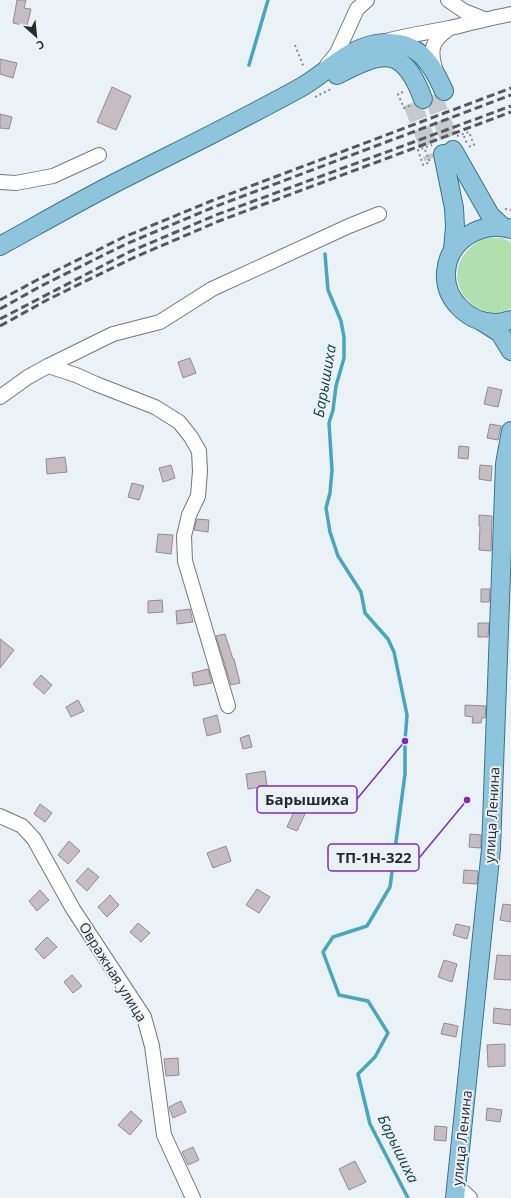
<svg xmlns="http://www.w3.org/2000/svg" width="511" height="1198" font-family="'Open Sans',sans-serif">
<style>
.green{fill:#b0dfb0}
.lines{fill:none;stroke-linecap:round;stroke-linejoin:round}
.stream{stroke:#45a8bb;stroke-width:3.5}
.building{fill:#c5bdc1;stroke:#928b8f}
.major-tunnel{stroke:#c4cace;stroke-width:18;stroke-dasharray:18 9;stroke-linecap:butt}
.minor-casing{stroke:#72787d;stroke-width:16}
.major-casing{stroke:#39748f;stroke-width:20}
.path{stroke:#868b8e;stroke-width:2;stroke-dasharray:2 3;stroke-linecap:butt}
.minor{stroke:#fff;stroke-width:14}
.major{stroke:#8ec4dc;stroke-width:18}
.rail{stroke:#56595c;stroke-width:3;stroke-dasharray:8 4;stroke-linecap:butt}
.labels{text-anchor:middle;stroke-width:4;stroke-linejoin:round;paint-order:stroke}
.street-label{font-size:14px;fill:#27292b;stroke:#ebf2f7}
.water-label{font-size:15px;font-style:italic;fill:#0b3942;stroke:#ebf2f7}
.leader{fill:none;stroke:#7b2cbf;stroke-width:1.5}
.callout-dot{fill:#7b2cbf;stroke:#ebf2f7;stroke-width:1.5}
.callout{fill:#ebf2f7;stroke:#7b2cbf;stroke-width:1.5}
.callout-label{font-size:15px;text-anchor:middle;font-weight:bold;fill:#27292b}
</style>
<rect width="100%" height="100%" fill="#ebf2f7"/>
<!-- green -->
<path class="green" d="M502,238L511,242V308C479,327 437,282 468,250C473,245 477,241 483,239C489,237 496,238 502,238Z"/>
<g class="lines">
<!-- stream -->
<g class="stream">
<path d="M249,65L268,0"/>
<path d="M325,254L328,290L341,321L344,337V358L336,386L333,410L329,423L332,470L330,493L326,508L330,532L338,556L361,592L365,613L388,639L394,652L407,715L405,741V774L390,887L367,926L333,937L323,952L339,995L368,1001L388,1033L375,1057L358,1074L370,1124L408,1198"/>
</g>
</g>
<!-- building -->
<g class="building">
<path d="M17,0H26L24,8L31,9L27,26L13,23Z"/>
<path d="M0,59L17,63L13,78L0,74Z"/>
<path d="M112,87L131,96L116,130L97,122Z"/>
<path d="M0,114L12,117L9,129L0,128Z"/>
<path d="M190,358L196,373L183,378L178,362Z"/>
<path d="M488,387L502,390L498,407L484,404Z"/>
<path d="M490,424L501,426L498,440L487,438Z"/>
<path d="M459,446L469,447L468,459L458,458Z"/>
<path d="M65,457L67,472L47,474L46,459Z"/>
<path d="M171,465L175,478L163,482L159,468Z"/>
<path d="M480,465L492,466L491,481L479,479Z"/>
<path d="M132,483L144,486L139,500L128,497Z"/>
<path d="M479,515L492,516L491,551L479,550L480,526H479Z"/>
<path d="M197,519L209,520L208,532L194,530Z"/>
<path d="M158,534L173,535L171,554L156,552Z"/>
<path d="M481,589H490L489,602H481Z"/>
<path d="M162,600L163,612L148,613V601Z"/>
<path d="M190,609L193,622L177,624L176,611Z"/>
<path d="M478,623H489L488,637H478Z"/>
<path d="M225,634L233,659H234L240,683L231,685L216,636Z"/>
<path d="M0,639L14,650L0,668Z"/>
<path d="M208,669L212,683L194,686L192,673Z"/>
<path d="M41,675L52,685L44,694L33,684Z"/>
<path d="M78,700L84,711L71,717L66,707Z"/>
<path d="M465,705L486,706L485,718H482L481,723H472L473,717L465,716Z"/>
<path d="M217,715L221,732L207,736L203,719Z"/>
<path d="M249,735L252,747L243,749L240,738Z"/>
<path d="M265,771L267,786L248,789L246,774Z"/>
<path d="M40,804L52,813L45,822L34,814Z"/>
<path d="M295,809L305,814L297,831L287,827Z"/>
<path d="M470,834L481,835V848L469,847Z"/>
<path d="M69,841L80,851L68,864L58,855Z"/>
<path d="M226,846L231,861L213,868L207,853Z"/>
<path d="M88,868L99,877L87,891L76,881Z"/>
<path d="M464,870L478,871L477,884L463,883Z"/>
<path d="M257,889L270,897L259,913L246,905Z"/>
<path d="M40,890L49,900L37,911L29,901Z"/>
<path d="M110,895L119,905L107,917L98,907Z"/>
<path d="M503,904L511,905V922L500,920Z"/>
<path d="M138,923L150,933L141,942L130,932Z"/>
<path d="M456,924L470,927L467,939L453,935Z"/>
<path d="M47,937L57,947L44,959L35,949Z"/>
<path d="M497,955L511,956V980L494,979Z"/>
<path d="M444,960L457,964L452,982L438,977Z"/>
<path d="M72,975L82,986L73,993L64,982Z"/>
<path d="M494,1008L511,1010V1025L493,1023Z"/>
<path d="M444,1023L458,1026L456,1037L441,1034Z"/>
<path d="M505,1044V1066L488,1067L487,1045Z"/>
<path d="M178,1058L179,1075L166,1076L164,1059Z"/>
<path d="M181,1101L186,1112L173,1118L169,1107Z"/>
<path d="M487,1108L502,1110L500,1122L486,1120Z"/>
<path d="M131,1111L142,1121L130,1135L118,1125Z"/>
<path d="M435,1126L447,1127L446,1141L434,1140Z"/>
<path d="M193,1147L199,1160L188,1165L182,1152Z"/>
<path d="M355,1161L366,1182L349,1190L339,1169Z"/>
</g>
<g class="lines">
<!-- major-tunnel -->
<g class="major-tunnel">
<path d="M433,95L453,150"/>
<path d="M412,103L433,158"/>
</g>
<defs>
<g id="minor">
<path d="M448,0L464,11L484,19"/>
<path d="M386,41C408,35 429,32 450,28C471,23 491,18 511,14"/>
<path d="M327,65L337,53L357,9L367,0"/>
<path d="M436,71C429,50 431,41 450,28"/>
<path d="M0,182L16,183L53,176L99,155"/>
<path d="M48,366L113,334L160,322L212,289L349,226L379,214"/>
<path d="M0,397L28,377L48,366L76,375L96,384L155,407L179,422L191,437L199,451L200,471L198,496L189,515L184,536L185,561L228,706"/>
<path d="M0,816L22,826L34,839L73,909L144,1017L152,1046L164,1135L193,1198"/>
<path d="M457,1186L470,1198"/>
</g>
<g id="major">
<path d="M337,75C383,51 403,45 423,99"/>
<path d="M453,150L490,215L503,227"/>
<path d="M443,154L454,208L455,227L453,249"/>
<path d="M511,229C482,220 448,240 446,272C444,300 469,323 496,323C501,323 506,321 511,320"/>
<path d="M0,246C38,225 76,203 115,183C176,152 238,122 298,89C324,75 346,49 376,44C415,38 430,59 444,91"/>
<path d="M481,321L500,333L511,351"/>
<path d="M455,1198L491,849L505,464L511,431"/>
</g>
</defs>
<!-- minor casing -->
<use href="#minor" class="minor-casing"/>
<!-- major casing -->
<use href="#major" class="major-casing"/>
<!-- path -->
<g class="path">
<path d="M295,45L304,68"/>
<path d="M403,92L398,94L404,108L411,105"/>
<path d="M315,97L333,88"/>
<path d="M457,136L469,132L474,145L468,147"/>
<path d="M464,136L467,144"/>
<path d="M425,150L430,162L423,165L418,150L432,145"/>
<path d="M505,209L511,210"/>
</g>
<!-- minor -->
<use href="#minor" class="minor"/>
<!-- major -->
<use href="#major" class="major"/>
<!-- rail -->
<g class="rail">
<path d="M0,300L37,280L124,237L211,201L511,88"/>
<path d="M0,309L41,286L126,244L214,207L511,95"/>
<path d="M0,319L129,252L216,215L511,106"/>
<path d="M0,326L47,300L133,258L219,221L511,112"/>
</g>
</g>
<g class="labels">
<!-- street labels -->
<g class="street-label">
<text transform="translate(492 815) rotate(-87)" y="5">улица Ленина</text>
<text transform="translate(113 972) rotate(58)" y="5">Овражная улица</text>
<text transform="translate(462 1138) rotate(-84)" y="5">улица Ленина</text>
</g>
<!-- water labels -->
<g class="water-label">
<text transform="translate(325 381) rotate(-80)" y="5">Барышиха</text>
<text transform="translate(398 1149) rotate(64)" y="5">Барышиха</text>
</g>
</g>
<!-- callouts -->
<path class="leader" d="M405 741L357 799M467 800L419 858"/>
<g class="callout-dot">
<circle cx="405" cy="741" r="4"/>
<circle cx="467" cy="800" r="4"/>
</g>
<g class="callout">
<rect x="257" y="786" width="100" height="27" rx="4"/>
<rect x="328" y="844" width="91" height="27" rx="4"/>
</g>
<g class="callout-label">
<text x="307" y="805">Барышиха</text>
<text x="374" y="863">ТП-1Н-322</text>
</g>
<!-- north arrow -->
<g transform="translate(36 36) rotate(153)" stroke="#ebf2f7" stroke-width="3" paint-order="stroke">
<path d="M0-3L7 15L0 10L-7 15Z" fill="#27292b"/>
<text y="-6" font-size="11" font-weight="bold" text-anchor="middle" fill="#27292b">С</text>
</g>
</svg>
